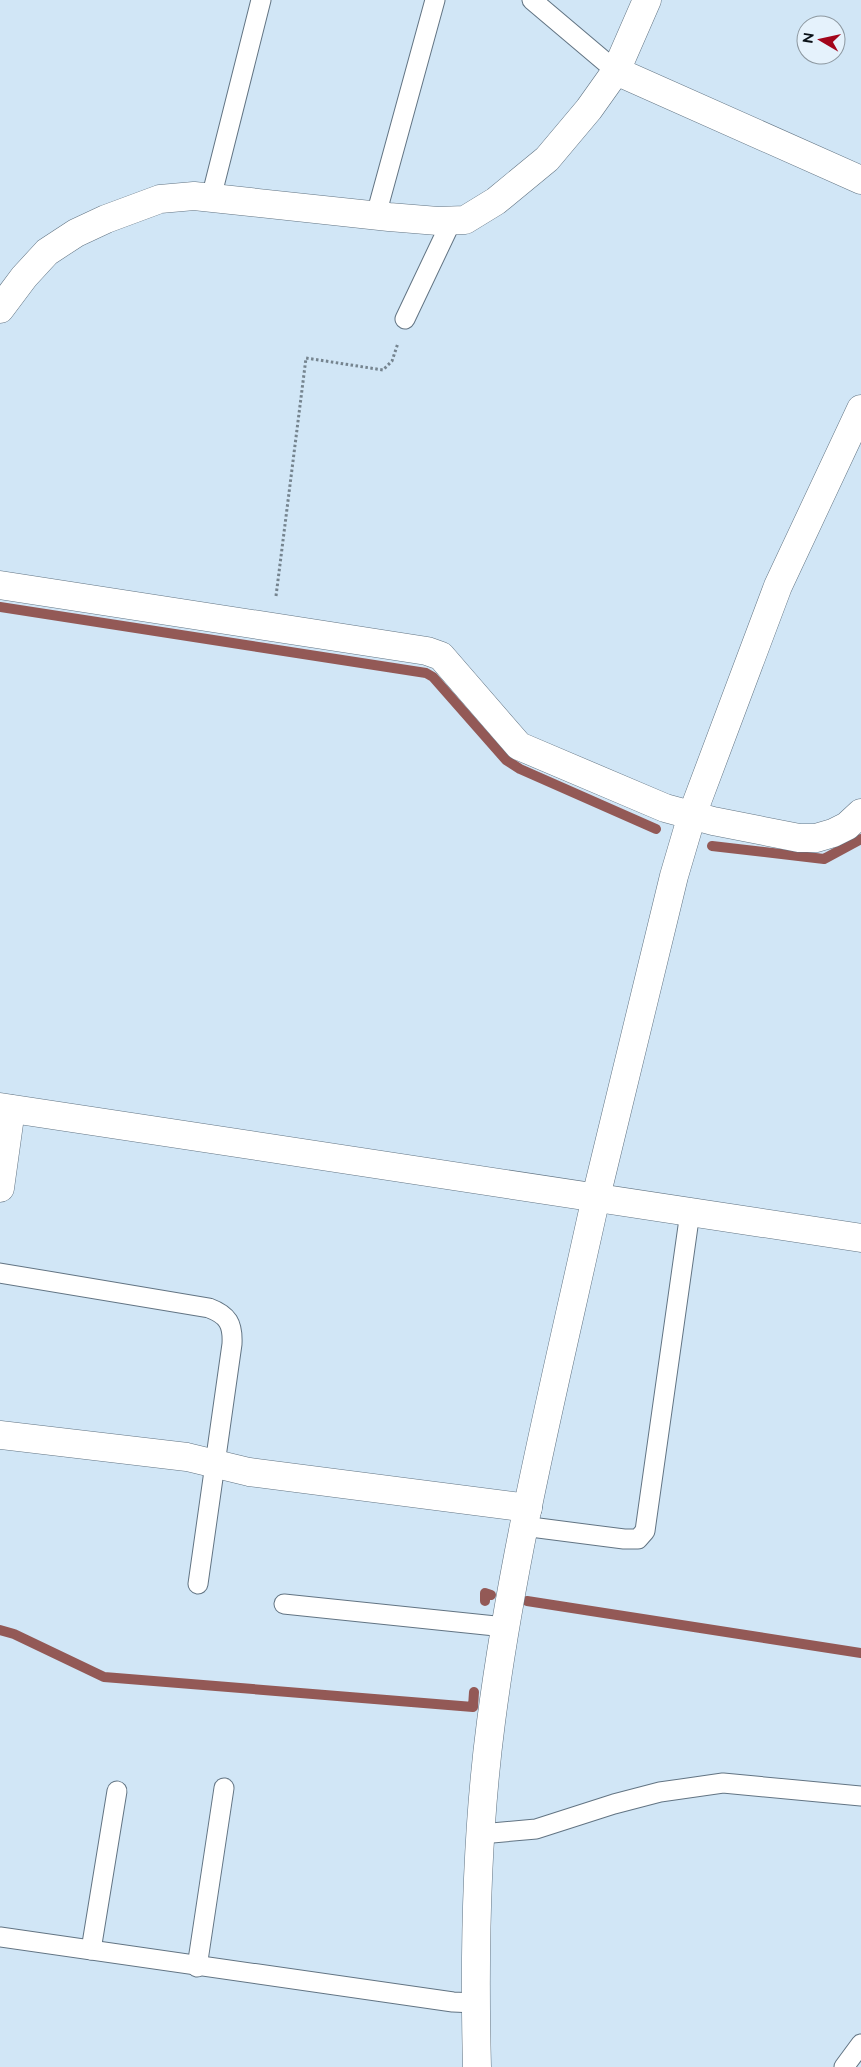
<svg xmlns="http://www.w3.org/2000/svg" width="861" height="2067" font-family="Raleway,sans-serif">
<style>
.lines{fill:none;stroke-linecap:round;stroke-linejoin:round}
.stream{stroke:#935956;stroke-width:10}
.lane-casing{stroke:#627483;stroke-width:21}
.street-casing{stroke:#627483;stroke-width:29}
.secondary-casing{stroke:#627483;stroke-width:29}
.path{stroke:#75848f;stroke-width:3;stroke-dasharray:2.5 2.5;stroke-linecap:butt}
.lane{stroke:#fff;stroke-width:19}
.street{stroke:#fff;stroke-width:28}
.secondary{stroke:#fff;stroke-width:28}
</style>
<rect width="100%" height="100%" fill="#d1e6f6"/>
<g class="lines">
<!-- stream -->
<g class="stream">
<path d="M0,607L426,673L433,677L506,760L520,769L656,829"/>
<path d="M712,846L824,859L861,839"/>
<path d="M485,1601V1593L491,1595"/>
<path d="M527,1601L861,1653"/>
<path d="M0,1630L14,1634L104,1677L473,1707L474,1692"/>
</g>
<defs>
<g id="lane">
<path d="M532,0L616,71"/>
<path d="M211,198L261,0"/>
<path d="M376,215L435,0"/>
<path d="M405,319L452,220"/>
<path d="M0,1273L209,1308C228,1315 233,1324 232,1344L198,1584"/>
<path d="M523,1526L624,1539H638L645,1531L690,1212"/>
<path d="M284,1604L505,1627"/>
<path d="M481,1834L536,1829L614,1804L660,1792L723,1783L861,1796"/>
<path d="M0,1937L453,2002L475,2003"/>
<path d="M91,1950L117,1791"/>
<path d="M197,1967L224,1788"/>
<path d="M844,2067L861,2044"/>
</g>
<g id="street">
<path d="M616,71L861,180"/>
<path d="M0,309L24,277L47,252L76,233L106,219L160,199L194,196L389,217L438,221L465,220L496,201L547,159L589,109L616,71L647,0"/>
<path d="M0,585L427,651L441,656L519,746L665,808L713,821L799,838H816L833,833L847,826L861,813"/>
<path d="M0,1188L11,1109"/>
<path d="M0,1435L187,1457L249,1472L528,1508"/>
<path d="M477,2067C474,1953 476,1836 491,1722C514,1545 558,1371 596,1197"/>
</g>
<g id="secondary">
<path d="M0,1107L861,1238"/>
<path d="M596,1197L674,876L692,815L778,586L861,409"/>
</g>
</defs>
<!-- lane casing -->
<use href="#lane" class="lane-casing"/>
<!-- street casing -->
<use href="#street" class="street-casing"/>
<!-- secondary casing -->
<use href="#secondary" class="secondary-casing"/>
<!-- path -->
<path class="path" d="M276,596L306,358L383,370L392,361L398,343"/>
<!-- lane -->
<use href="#lane" class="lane"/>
<!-- street -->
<use href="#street" class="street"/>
<!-- secondary -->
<use href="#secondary" class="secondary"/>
</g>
<!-- north arrow -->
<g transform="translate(821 40) rotate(279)"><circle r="24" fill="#e5f2fc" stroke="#8d98a0"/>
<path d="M0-4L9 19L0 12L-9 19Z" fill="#a2051b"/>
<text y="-8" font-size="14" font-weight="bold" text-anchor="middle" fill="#091016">N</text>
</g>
</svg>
